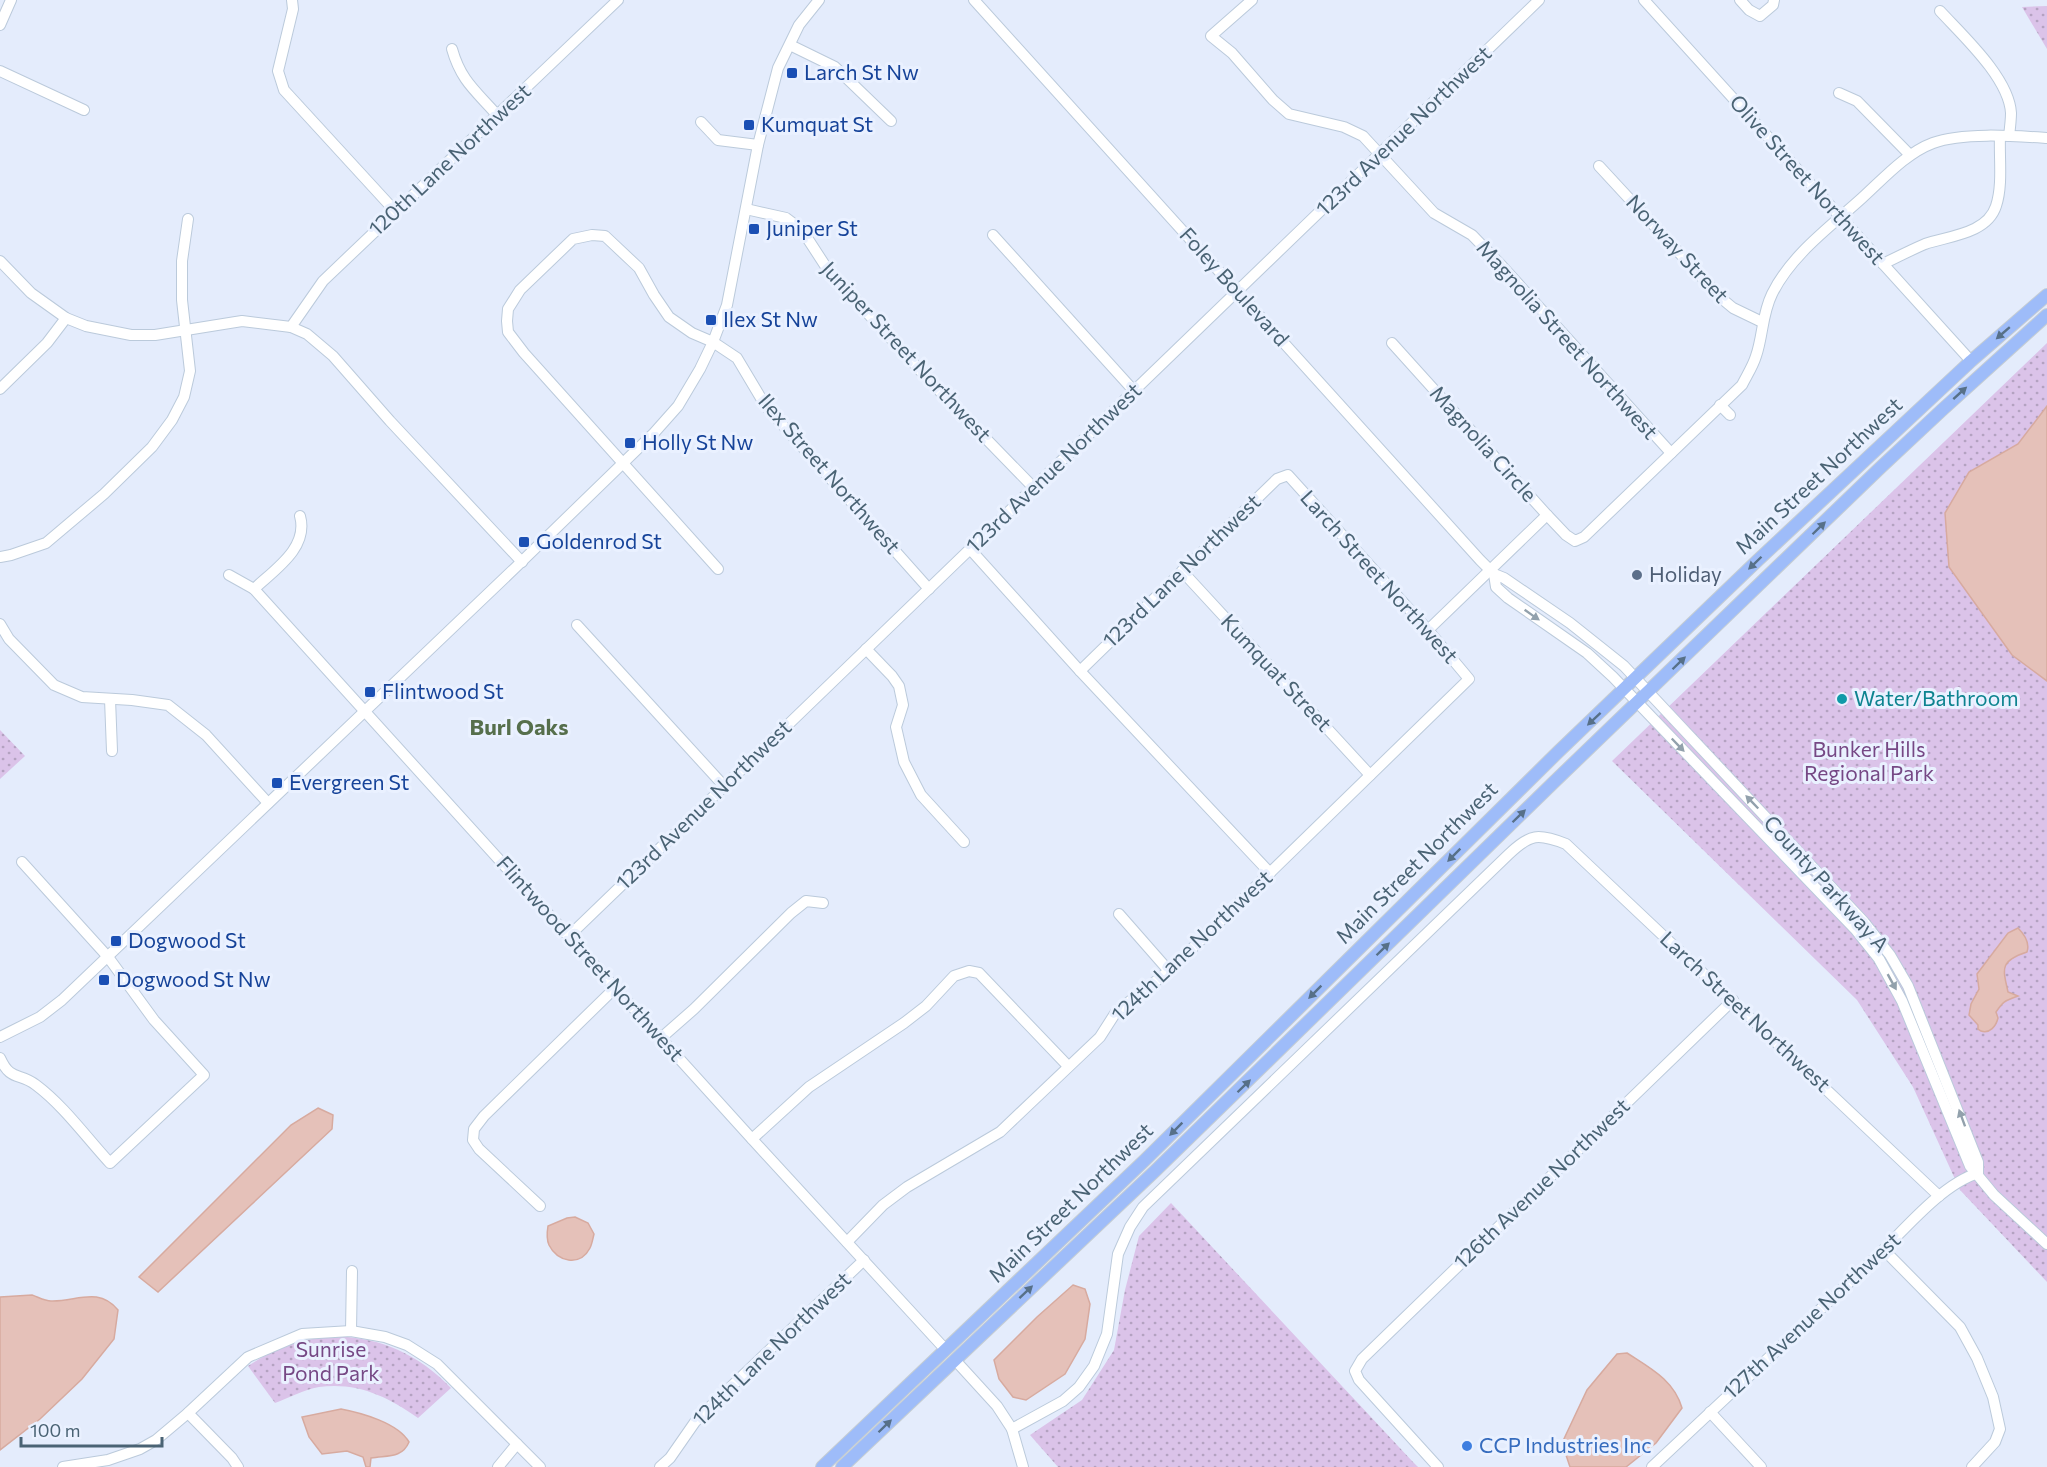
<svg xmlns="http://www.w3.org/2000/svg" width="2047" height="1467" font-family="Commissioner,sans-serif">
<style>
.park{fill:url(#park-dots)}
.water{fill:#e5c1b9;stroke:#d7aa9f;stroke-width:1.5}
.lines{fill:none;stroke-linecap:round;stroke-linejoin:round}
.minor-casing{stroke:#bbcadb;stroke-width:12}
.major-casing{stroke:#c5cdd3;stroke-width:14}
.minor{stroke:#fff;stroke-width:10}
.major{stroke:#9ebcf9;stroke-width:12}
.oneway{fill:#577088}
.oneway2{fill:#92a1ac}
.transit-dot{fill:#1a4fb4;stroke:#eaf1ff;stroke-width:2}
.service-dot{fill:#5c6f8a;stroke:#eaf1ff;stroke-width:2}
.culture-dot{fill:#0f9aa8;stroke:#eaf1ff;stroke-width:2}
.shop-dot{fill:#3f7fe0;stroke:#eaf1ff;stroke-width:2}
.labels{text-anchor:middle;stroke-width:6;stroke-linejoin:round;paint-order:stroke}
.transit-label{font-size:21px;fill:#164399;stroke:#eaf1ff;text-anchor:start}
.street-label{font-size:21px;fill:#4a6374;stroke:#eaf1ff}
.service-label{font-size:21px;fill:#4e5e75;stroke:#eaf1ff;text-anchor:start}
.culture-label{font-size:21px;fill:#0d838f;stroke:#eaf1ff;text-anchor:start}
.park-label{font-size:21px;fill:#764885;stroke:#eaf1ff}
.shop-label{font-size:21px;fill:#366cbe;stroke:#eaf1ff;text-anchor:start}
.neighbourhood-label{font-size:22px;font-weight:bold;fill:#566f4c;stroke:#eaf1ff}
</style>
<defs>
<pattern id="park-dots" width="8" height="8" patternUnits="userSpaceOnUse" patternTransform="scale(1.5)"><rect width="8" height="8" fill="#dbc3e9"/><path d="M2 2h.1M6 6h.1" fill="none" stroke="#b4a2c1" stroke-width="1.8" stroke-linecap="round"/></pattern>
</defs>
<rect width="100%" height="100%" fill="#e4ecfc"/>
<!-- park -->
<g class="park">
<path d="M2047,6V49L2022,7Z"/>
<path d="M2047,343V406L2018,444L1969,472L1983,613L2012,655L2047,681V1282L1960,1190L1913,1087L1857,1000L1612,761Z"/>
<path d="M0,730L25,756L0,779Z"/>
<path d="M1171,1203L1412,1461L1418,1467H1058L1030,1435L1082,1400L1114,1350L1125,1290L1139,1236Z"/>
<path d="M335,1336C382,1338 418,1354 451,1388L418,1418C387,1396 357,1382 319,1387C303,1390 289,1398 275,1403L248,1366C277,1347 301,1339 335,1336Z"/>
</g>
<!-- water -->
<g class="water">
<path d="M2047,406V681L2012,655L1949,567L1945,513L1969,472L2018,444Z"/>
<path d="M2018,928C2024,934 2030,943 2027,952C1999,961 2003,969 2008,992L2018,996C2006,1001 2005,999 1996,1012L1998,1018C1996,1026 1990,1034 1981,1031L1978,1029V1025L1969,1015L1971,1004L1979,989L1977,974L2008,933Z"/>
<path d="M318,1108L333,1115L332,1129L158,1292L139,1277L291,1125Z"/>
<path d="M575,1217L588,1223L594,1234C593,1238 592,1244 590,1248C580,1267 557,1262 549,1245C546,1238 547,1232 548,1226L567,1218Z"/>
<path d="M1073,1285L1085,1289L1090,1304L1085,1339L1065,1374L1026,1400L1013,1397L999,1379L994,1360L1037,1317Z"/>
<path d="M32,1295C38,1297 45,1301 51,1301C76,1302 98,1286 118,1310L114,1339L82,1379L40,1419L0,1450V1297Z"/>
<path d="M1627,1353C1650,1368 1674,1380 1682,1408L1656,1443L1626,1467H1570L1562,1443L1587,1390L1617,1354Z"/>
<path d="M341,1409C362,1413 398,1423 409,1442C402,1459 386,1455 371,1458L370,1467H366L363,1457L347,1451L322,1454L309,1437L302,1417Z"/>
</g>
<g class="lines">
<defs>
<g id="minor">
<path d="M292,0L293,9L278,71L284,90L395,211"/>
<path d="M974,0L1480,560L1494,574L1504,578L1570,623L1624,666L1864,922L1890,955L1908,986L1974,1152L1978,1162V1173"/>
<path d="M1252,0L1211,36L1232,53L1273,100L1289,114L1344,127L1363,136L1434,213L1472,235L1502,266L1671,453"/>
<path d="M1644,0L1971,361"/>
<path d="M1740,0L1749,10L1760,16L1773,5L1774,0"/>
<path d="M1940,11C1963,36 2009,78 2011,113C2011,120 2010,128 2009,136"/>
<path d="M0,25L11,0"/>
<path d="M790,45L835,67L891,121"/>
<path d="M452,49C461,81 476,91 497,115"/>
<path d="M0,71L84,110"/>
<path d="M1839,93L1857,101L1910,155"/>
<path d="M701,122L718,140L758,145"/>
<path d="M1599,166L1721,298L1733,308L1762,322"/>
<path d="M746,209L786,218L802,230L828,270L928,379L1033,487"/>
<path d="M993,235L1134,391"/>
<path d="M0,261L31,293L66,318L86,326L131,335H155L242,321L291,327L307,334L333,356L390,421L522,562"/>
<path d="M1883,264C1897,257 1911,250 1925,244C1948,236 1987,234 1996,206C2003,185 1999,158 2000,136"/>
<path d="M291,327L323,281L618,0"/>
<path d="M1392,343L1547,515L1566,535L1575,541L1584,537L1742,385C1747,375 1753,366 1756,356C1763,336 1762,314 1772,294C1791,255 1830,227 1862,198C1883,179 1906,153 1933,143C1962,132 2016,136 2047,138"/>
<path d="M0,389L47,343L66,318"/>
<path d="M1720,405L1730,415"/>
<path d="M970,549L1080,671L1270,873"/>
<path d="M0,557L11,555L46,543L104,494L152,447L172,420L184,397L190,371L182,300V261L188,219"/>
<path d="M718,569L524,353L508,332L507,321L508,309L520,290L573,239L592,235L605,236L639,268L654,295L669,317L692,333L713,342L737,358L765,405L929,589"/>
<path d="M1182,571L1370,775"/>
<path d="M1494,574L1496,587L1508,598L1587,653L1613,677L1855,929L1879,959L1902,1001L1970,1166L1994,1195L2047,1244"/>
<path d="M229,575L254,589L752,1139L945,1349"/>
<path d="M254,589C274,570 309,548 300,516"/>
<path d="M0,624L9,639L54,685L82,697L132,700L168,705L206,735L268,803"/>
<path d="M577,625L724,786"/>
<path d="M1428,630L1547,515"/>
<path d="M866,649L892,676L899,686L903,705L896,727L904,762L921,795L964,842"/>
<path d="M110,699L112,751"/>
<path d="M1119,914L1169,971"/>
<path d="M569,936L1539,0"/>
<path d="M0,1037L40,1017L62,1000L515,568L654,433L678,406L700,369L713,342L727,305L758,145L778,68L799,25L819,0"/>
<path d="M661,1038L694,1009L791,913L806,901L823,903"/>
<path d="M0,1058C11,1082 19,1072 36,1085C64,1106 86,1137 110,1163L204,1075L154,1020L108,957L22,862"/>
<path d="M752,1139L809,1087L904,1023L926,1006L954,976L969,971L979,973L1068,1066"/>
<path d="M540,1206L479,1149L473,1140L474,1129L484,1116L616,987"/>
<path d="M847,1242L883,1205L907,1187L1000,1132L1100,1037L1116,1012L1169,971L1469,679L1428,630L1288,475L1277,479L1080,671"/>
<path d="M1884,1250L1960,1327L1977,1358L1993,1397L2000,1429L1995,1442L1972,1467"/>
<path d="M351,1331L352,1271"/>
<path d="M955,1360L997,1406L1012,1429L1023,1467"/>
<path d="M1710,1412L1761,1467"/>
<path d="M188,1413L232,1458L238,1467"/>
<path d="M1012,1429L1063,1401L1079,1387L1094,1366L1107,1334L1118,1254L1130,1227L1143,1207L1509,854C1530,834 1538,833 1566,844L1939,1196"/>
<path d="M63,1467L108,1460L140,1449L156,1440L188,1413L248,1357L302,1334L351,1331L385,1337L407,1345L437,1364L540,1467"/>
<path d="M498,1467L517,1444"/>
<path d="M660,1467L670,1458L695,1422L716,1401L864,1260"/>
<path d="M1438,1467L1359,1380L1355,1371L1362,1359L1733,1000"/>
<path d="M1652,1467C1725,1398 1799,1329 1873,1260C1902,1233 1940,1185 1978,1173"/>
</g>
<g id="major">
<path d="M822,1467L1145,1160L1557,753L1757,561L1971,361L2047,295"/>
<path d="M842,1467L1155,1171L1553,783L1880,468L1942,410L2047,315"/>
</g>
</defs>
<!-- minor casing -->
<use href="#minor" class="minor-casing"/>
<!-- major casing -->
<use href="#major" class="major-casing"/>
<!-- minor -->
<use href="#minor" class="minor"/>
<!-- major -->
<use href="#major" class="major"/>
</g>
<!-- one-way arrows -->
<defs><path id="oneway-solid" d="M-6-.8H1V-3.2L6.5 0L1 3.2V.8H-6Z" transform="scale(1.5)"/></defs>
<g class="oneway">
<use href="#oneway-solid" transform="translate(2003 333) rotate(139)"/>
<use href="#oneway-solid" transform="translate(1960 393) rotate(-42)"/>
<use href="#oneway-solid" transform="translate(1819 528) rotate(-44)"/>
<use href="#oneway-solid" transform="translate(1755 563) rotate(136)"/>
<use href="#oneway-solid" transform="translate(1679 663) rotate(-44)"/>
<use href="#oneway-solid" transform="translate(1594 719) rotate(137)"/>
<use href="#oneway-solid" transform="translate(1519 816) rotate(-44)"/>
<use href="#oneway-solid" transform="translate(1454 855) rotate(135)"/>
<use href="#oneway-solid" transform="translate(1383 949) rotate(-44)"/>
<use href="#oneway-solid" transform="translate(1315 992) rotate(135)"/>
<use href="#oneway-solid" transform="translate(1244 1086) rotate(-44)"/>
<use href="#oneway-solid" transform="translate(1176 1129) rotate(135)"/>
<use href="#oneway-solid" transform="translate(1026 1292) rotate(-43)"/>
<use href="#oneway-solid" transform="translate(885 1426) rotate(-44)"/>
</g>
<g class="oneway2">
<use href="#oneway-solid" transform="translate(1532 615) rotate(35)"/>
<use href="#oneway-solid" transform="translate(1678 745) rotate(46)"/>
<use href="#oneway-solid" transform="translate(1752 802) rotate(-134)"/>
<use href="#oneway-solid" transform="translate(1892 982) rotate(61)"/>
<use href="#oneway-solid" transform="translate(1962 1118) rotate(-110)"/>
</g>
<!-- markers -->
<g class="transit-dot">
<rect x="786" y="67" width="12" height="12" rx="3"/>
<rect x="743" y="119" width="12" height="12" rx="3"/>
<rect x="748" y="223" width="12" height="12" rx="3"/>
<rect x="705" y="314" width="12" height="12" rx="3"/>
<rect x="624" y="437" width="12" height="12" rx="3"/>
<rect x="518" y="536" width="12" height="12" rx="3"/>
<rect x="364" y="686" width="12" height="12" rx="3"/>
<rect x="271" y="777" width="12" height="12" rx="3"/>
<rect x="110" y="935" width="12" height="12" rx="3"/>
<rect x="98" y="974" width="12" height="12" rx="3"/>
</g>
<circle class="service-dot" cx="1637" cy="575" r="6"/>
<circle class="culture-dot" cx="1842" cy="699" r="6"/>
<circle class="shop-dot" cx="1467" cy="1446" r="6"/>
<g class="labels">
<!-- transit labels -->
<g class="transit-label">
<text x="804" y="80">Larch St Nw</text>
<text x="761" y="132">Kumquat St</text>
<text x="766" y="236">Juniper St</text>
<text x="723" y="327">Ilex St Nw</text>
<text x="642" y="450">Holly St Nw</text>
<text x="536" y="549">Goldenrod St</text>
<text x="382" y="699">Flintwood St</text>
<text x="289" y="790">Evergreen St</text>
<text x="128" y="948">Dogwood St</text>
<text x="116" y="987">Dogwood St Nw</text>
</g>
<!-- street labels -->
<g class="street-label">
<text transform="translate(1404 131) rotate(-44)" y="7">123rd Avenue Northwest</text>
<text transform="translate(450 160) rotate(-43)" y="7">120th Lane Northwest</text>
<text transform="translate(1807 180) rotate(48)" y="7">Olive Street Northwest</text>
<text transform="translate(1677 249) rotate(47)" y="7">Norway Street</text>
<text transform="translate(1234 287) rotate(48)" y="7">Foley Boulevard</text>
<text transform="translate(1567 340) rotate(48)" y="7">Magnolia Street Northwest</text>
<text transform="translate(906 352) rotate(47)" y="7">Juniper Street Northwest</text>
<text transform="translate(1483 444) rotate(48)" y="7">Magnolia Circle</text>
<text transform="translate(1054 468) rotate(-44)" y="7">123rd Avenue Northwest</text>
<text transform="translate(829 474) rotate(49)" y="7">Ilex Street Northwest</text>
<text transform="translate(1819 476) rotate(-43)" y="7">Main Street Northwest</text>
<text transform="translate(1182 571) rotate(-44)" y="7">123rd Lane Northwest</text>
<text transform="translate(1379 577) rotate(48)" y="7">Larch Street Northwest</text>
<text transform="translate(1276 673) rotate(47)" y="7">Kumquat Street</text>
<text transform="translate(704 805) rotate(-44)" y="7">123rd Avenue Northwest</text>
<text transform="translate(1417 863) rotate(-45)" y="7">Main Street Northwest</text>
<text transform="translate(1826 884) rotate(48)" y="7">County Parkway A</text>
<text transform="translate(1192 946) rotate(-43)" y="7">124th Lane Northwest</text>
<text transform="translate(590 959) rotate(48)" y="7">Flintwood Street Northwest</text>
<text transform="translate(1745 1012) rotate(43)" y="7">Larch Street Northwest</text>
<text transform="translate(1542 1184) rotate(-44)" y="7">126th Avenue Northwest</text>
<text transform="translate(1071 1203) rotate(-44)" y="7">Main Street Northwest</text>
<text transform="translate(1812 1316) rotate(-43)" y="7">127th Avenue Northwest</text>
<text transform="translate(772 1349) rotate(-44)" y="7">124th Lane Northwest</text>
</g>
<!-- service labels -->
<g class="service-label">
<text x="1649" y="582">Holiday</text>
</g>
<!-- culture labels -->
<g class="culture-label">
<text x="1854" y="706">Water/Bathroom</text>
</g>
<!-- park labels -->
<g class="park-label">
<text x="1869" y="757">Bunker Hills<tspan x="1869" dy="24">Regional Park</tspan></text>
<text x="331" y="1357">Sunrise<tspan x="331" dy="24">Pond Park</tspan></text>
</g>
<!-- shop labels -->
<g class="shop-label">
<text x="1479" y="1453">CCP Industries Inc</text>
</g>
<!-- neighbourhood labels -->
<g class="neighbourhood-label">
<text x="519" y="735">Burl Oaks</text>
</g>
</g>
<!-- scale -->
<path d="M21 1437v9h141v-9" fill="none" stroke="#4a6374" stroke-width="3"/>
<text x="30" y="1437" font-size="18" fill="#4a6374" stroke="#eaf1ff" stroke-width="4.5" paint-order="stroke">100 m</text>
</svg>
